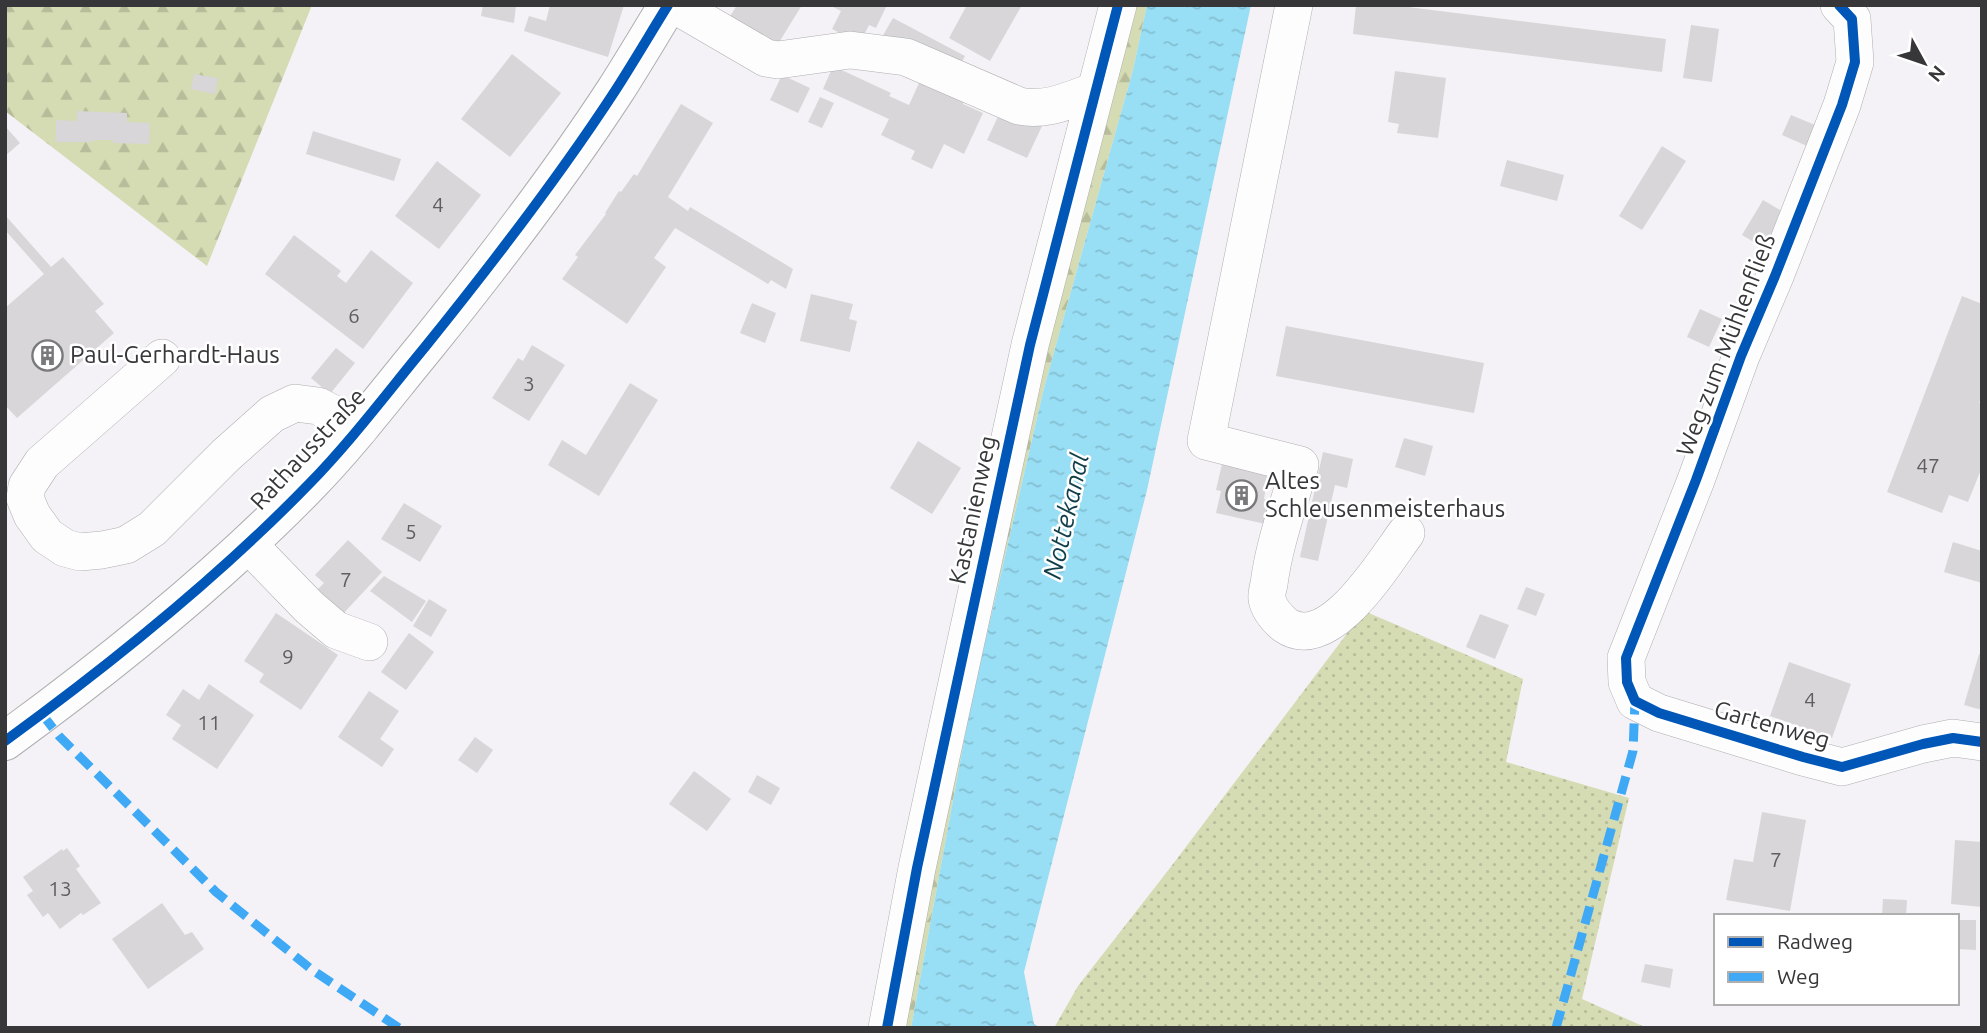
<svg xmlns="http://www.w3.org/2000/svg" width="1987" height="1033" font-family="Ubuntu,sans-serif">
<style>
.grass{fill:url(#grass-dots)}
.forest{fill:url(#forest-firs)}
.water{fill:url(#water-ripples)}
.building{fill:#d8d6d8}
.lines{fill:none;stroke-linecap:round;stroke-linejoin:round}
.minor-casing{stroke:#afaeb1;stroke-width:38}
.major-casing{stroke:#afaeb1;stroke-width:40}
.minor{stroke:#fdfdfe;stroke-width:37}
.major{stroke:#fdfdfe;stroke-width:38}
.quiet{stroke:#3fa9f5;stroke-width:9;stroke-dasharray:18 9;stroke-linecap:butt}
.cycleway-casing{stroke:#fff;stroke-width:15}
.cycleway{stroke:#0057b8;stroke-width:10}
.labels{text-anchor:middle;stroke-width:5;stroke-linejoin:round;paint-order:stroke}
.number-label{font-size:21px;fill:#5f5e61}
.street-label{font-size:24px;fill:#373639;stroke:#fff}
.poi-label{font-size:24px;fill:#373639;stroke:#fff;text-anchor:start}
.water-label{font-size:26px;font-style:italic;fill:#103f4b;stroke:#fff}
</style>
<defs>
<pattern id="grass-dots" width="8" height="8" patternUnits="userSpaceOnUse" patternTransform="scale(1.75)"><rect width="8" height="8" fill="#d5dbb2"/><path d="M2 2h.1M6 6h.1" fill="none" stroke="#b7bd9a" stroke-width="1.8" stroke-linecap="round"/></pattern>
<pattern id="forest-firs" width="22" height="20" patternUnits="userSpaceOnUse" patternTransform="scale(1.75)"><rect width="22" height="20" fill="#d5dbb2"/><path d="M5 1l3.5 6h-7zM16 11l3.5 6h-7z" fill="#b7bd9a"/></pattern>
<pattern id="water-ripples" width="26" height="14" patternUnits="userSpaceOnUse" patternTransform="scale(1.75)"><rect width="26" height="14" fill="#98def4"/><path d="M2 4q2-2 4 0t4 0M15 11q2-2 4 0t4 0" fill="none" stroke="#84bfd2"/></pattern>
</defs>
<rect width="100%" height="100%" fill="#f4f2f6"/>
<!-- grass -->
<path class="grass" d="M1364,611L1523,679L1506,762L1629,798L1582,999L1647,1028H1054L1078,986L1170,868Z"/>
<!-- forest -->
<g class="forest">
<path d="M6,5H312L207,266L5,111Z"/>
<path d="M1130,5H1147L1133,70L1044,388L971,703L911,1028H897L978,614Z"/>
</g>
<!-- water -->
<path class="water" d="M1147,5H1251L1147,490L1024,972L1034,1024L1040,1028H911L971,703L1044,388L1133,70Z"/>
<!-- building -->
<g class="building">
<path d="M483,5H516L514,23L481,16Z"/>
<path d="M550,5H624L608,57L524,31L529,16L546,21Z"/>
<path d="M737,5H802L773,52L726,23Z"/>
<path d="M829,5H887L876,28L869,25L860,43L832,29L841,11Z"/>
<path d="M967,5H1022L990,61L949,38Z"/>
<path d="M1356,5H1392L1666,39L1662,72L1353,34Z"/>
<path d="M893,18L965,56L954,76L882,37Z"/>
<path d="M1691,25L1719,29L1712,82L1683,78Z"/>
<path d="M512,54L561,93L510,157L461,119Z"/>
<path d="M833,66L891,93L889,96L909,105L924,72L968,92L963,104L983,113L964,154L944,144L932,169L911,159L915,151L881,135L889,119L823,89Z"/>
<path d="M1395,71L1446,78L1438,138L1397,133L1399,124L1388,122Z"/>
<path d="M194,74L218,78L215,94L191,89Z"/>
<path d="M782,75L810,88L798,113L770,100Z"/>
<path d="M820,97L834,103L822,128L808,122Z"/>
<path d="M681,104L713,123L668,197L688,211L690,207L793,269L786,289L771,280L768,284L675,228L654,258L666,267L627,324L562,279L578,257L575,255L606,214L605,213L619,191L621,192L634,174L637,176Z"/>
<path d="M1002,108L1042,126L1027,158L987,140Z"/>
<path d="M77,111L127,113V122L150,123L149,144L113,143V140H93V142H56V120L77,121Z"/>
<path d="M1791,115L1815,125L1807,146L1782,135Z"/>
<path d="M5,126L20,143L5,156Z"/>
<path d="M313,131L401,159L394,181L306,154Z"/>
<path d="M1662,146L1686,161L1642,230L1619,216Z"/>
<path d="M1507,160L1564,175L1557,201L1500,186Z"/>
<path d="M437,161L481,195L439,249L395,216Z"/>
<path d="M1763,200L1785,213L1764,248L1742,235Z"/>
<path d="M5,215L51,267L63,257L104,304L95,311L114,333L17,418L5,405V308L44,274L5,230Z"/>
<path d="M294,235L341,271L337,276L346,283L371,250L413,283L363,349L265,274Z"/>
<path d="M811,294L853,304L849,319L857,321L850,352L800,341Z"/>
<path d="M1962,296L1982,304V396L1979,403L1982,404V467L1968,502L1949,495L1942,513L1887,492Z"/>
<path d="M752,303L776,313L765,343L740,333Z"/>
<path d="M1700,309L1722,319L1709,347L1687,337Z"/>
<path d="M1286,326L1484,363L1474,413L1276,376Z"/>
<path d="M532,345L565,365L529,421L492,398L518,358L523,361Z"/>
<path d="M336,348L355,363L330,394L311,378Z"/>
<path d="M630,383L658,400L599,496L548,465L562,440L586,455Z"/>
<path d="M1404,438L1433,446L1425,476L1395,467Z"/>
<path d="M918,441L961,468L932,514L890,488Z"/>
<path d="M1323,452L1353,459L1347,488L1335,485L1318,561L1300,557Z"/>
<path d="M1222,464L1268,474L1264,499L1274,501L1270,525L1216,513L1221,491L1216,490Z"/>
<path d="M404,503L442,526L420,562L381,539Z"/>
<path d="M348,540L382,572L341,616L315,592L324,583L315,575Z"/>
<path d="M1953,542L1982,551V583L1944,572Z"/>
<path d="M384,576L426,601L412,622L370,591Z"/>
<path d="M1526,587L1545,594L1536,616L1517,609Z"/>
<path d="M429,599L447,610L431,637L413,626Z"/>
<path d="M276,613L338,655L301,710L259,682L264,674L244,661Z"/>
<path d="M1480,614L1509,625L1495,659L1466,647Z"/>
<path d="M409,633L434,652L406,690L381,672Z"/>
<path d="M1979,654L1982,655V710L1964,705Z"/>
<path d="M1789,662L1851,684L1832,738L1770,716Z"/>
<path d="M209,684L254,715L217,769L172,739L181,725L166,715L183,689L199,700Z"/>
<path d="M369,691L399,711L380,739L394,749L382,767L338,737Z"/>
<path d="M475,737L493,750L477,773L458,760Z"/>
<path d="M694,771L731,799L707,831L669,804Z"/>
<path d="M757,775L780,788L771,805L748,792Z"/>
<path d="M1762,812L1806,820L1790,911L1726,900L1734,859L1753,862Z"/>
<path d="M1955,840L1982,842V907L1951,904Z"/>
<path d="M67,848L80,866L76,869L101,903L83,915L81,913L60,929L48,913L43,917L27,895L33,891L23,877L62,849L63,851Z"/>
<path d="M1883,899L1907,900L1906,916H1882Z"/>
<path d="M162,903L185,935L192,932L204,949L148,989L112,939Z"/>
<path d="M1957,920H1976V950L1957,949Z"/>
<path d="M1645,964L1673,969L1670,988L1641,982Z"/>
</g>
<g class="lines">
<defs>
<g id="minor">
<path d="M675,5L766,58L778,60L850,50L906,57L1019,106C1045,112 1070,100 1095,91"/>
<path d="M1294,5L1206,441L1300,465C1289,504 1274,544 1269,584C1268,588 1266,595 1267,599C1269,609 1278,619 1285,625C1329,656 1385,561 1406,533"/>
<path d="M1839,5L1852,19L1855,62L1842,105L1775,276L1741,356L1696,480L1626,658L1627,682L1635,701L1659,713L1803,757L1842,767L1923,744L1953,738L1982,742"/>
<path d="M162,358L42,463L27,486L25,498L32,515L47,536L65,548L80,552L102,550L126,545L152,529L226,455L272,414L295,403L318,406L360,428"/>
<path d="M248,544L309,607L336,630L369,642"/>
<path d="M887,1028L917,868L1030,345L1118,5"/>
</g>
<path id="major" d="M5,741C112,663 217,579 309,484C351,441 387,393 425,347C492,264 557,180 615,91C633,63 650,34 668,5"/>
</defs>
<!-- minor casing -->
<use href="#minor" class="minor-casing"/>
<!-- major casing -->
<use href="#major" class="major-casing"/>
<!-- minor -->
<use href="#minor" class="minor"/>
<!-- major -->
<use href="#major" class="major"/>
<!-- quiet -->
<g class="quiet">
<path d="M42,714L59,736L216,892L311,969L399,1028"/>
<path d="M1556,1028L1633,751L1635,701"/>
</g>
<defs>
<g id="cycleway">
<path d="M1839,5L1852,19L1855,62L1842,105L1775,276L1741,356L1696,480L1626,658L1627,682L1635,701L1659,713L1803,757L1842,767L1923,744L1953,738L1982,742"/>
<path d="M5,741C112,663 217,579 309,484C351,441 387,393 425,347C492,264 557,180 615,91C633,63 650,34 668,5"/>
<path d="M887,1028L917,868L1030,345L1118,5"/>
</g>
</defs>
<!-- cycleway casing -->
<use href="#cycleway" class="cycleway-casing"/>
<!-- cycleway -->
<use href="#cycleway" class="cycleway"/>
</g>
<!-- icons -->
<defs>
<symbol id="building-ring" viewBox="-11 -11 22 22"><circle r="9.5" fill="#fff" stroke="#79787b" stroke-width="1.5"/><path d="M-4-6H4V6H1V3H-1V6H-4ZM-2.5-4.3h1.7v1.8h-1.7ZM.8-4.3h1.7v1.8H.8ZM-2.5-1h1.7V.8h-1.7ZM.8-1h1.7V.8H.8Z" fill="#79787b"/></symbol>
</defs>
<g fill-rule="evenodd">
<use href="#building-ring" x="30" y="338" width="35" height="35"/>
<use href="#building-ring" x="1224" y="478" width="35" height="35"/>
</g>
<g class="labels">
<!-- number labels -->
<g class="number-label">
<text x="438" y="212">4</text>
<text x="354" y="323">6</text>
<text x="529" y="391">3</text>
<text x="1928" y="473">47</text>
<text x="411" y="539">5</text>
<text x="346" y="587">7</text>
<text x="288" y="664">9</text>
<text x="1810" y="707">4</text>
<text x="209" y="730">11</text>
<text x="1776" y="867">7</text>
<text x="60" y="896">13</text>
</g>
<!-- street labels -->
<g class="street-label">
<text transform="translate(1726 345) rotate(-69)" y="8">Weg zum Mühlenfließ</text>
<text transform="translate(308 449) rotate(-47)" y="8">Rathausstraße</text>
<text transform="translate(973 510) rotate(-78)" y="8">Kastanienweg</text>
<text transform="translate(1772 725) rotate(16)" y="8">Gartenweg</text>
</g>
<!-- poi labels -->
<g class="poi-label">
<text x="70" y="363">Paul-Gerhardt-Haus</text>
<text x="1265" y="489">Altes<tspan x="1265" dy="28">Schleusenmeisterhaus</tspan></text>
</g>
<!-- water labels -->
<g class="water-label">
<text transform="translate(1066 516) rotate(-77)" y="9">Nottekanal</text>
</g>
</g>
<!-- border -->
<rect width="1987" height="1033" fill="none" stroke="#373639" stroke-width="14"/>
<!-- legend -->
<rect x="1714" y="914" width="245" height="91" fill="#ffffff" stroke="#afafb0" stroke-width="2"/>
<rect x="1728" y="937" width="35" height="10" fill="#0057b8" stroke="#afafb0" stroke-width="2"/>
<text x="1777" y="949" font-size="21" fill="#373639">Radweg</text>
<rect x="1728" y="972" width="35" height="10" fill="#3fa9f5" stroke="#afafb0" stroke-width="2"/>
<text x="1777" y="984" font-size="21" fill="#373639">Weg</text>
<!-- north arrow -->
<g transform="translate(1924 63) rotate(130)" stroke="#ffffff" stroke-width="5" paint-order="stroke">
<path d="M0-5L12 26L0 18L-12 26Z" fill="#373639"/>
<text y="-10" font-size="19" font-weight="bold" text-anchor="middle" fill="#373639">N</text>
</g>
</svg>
